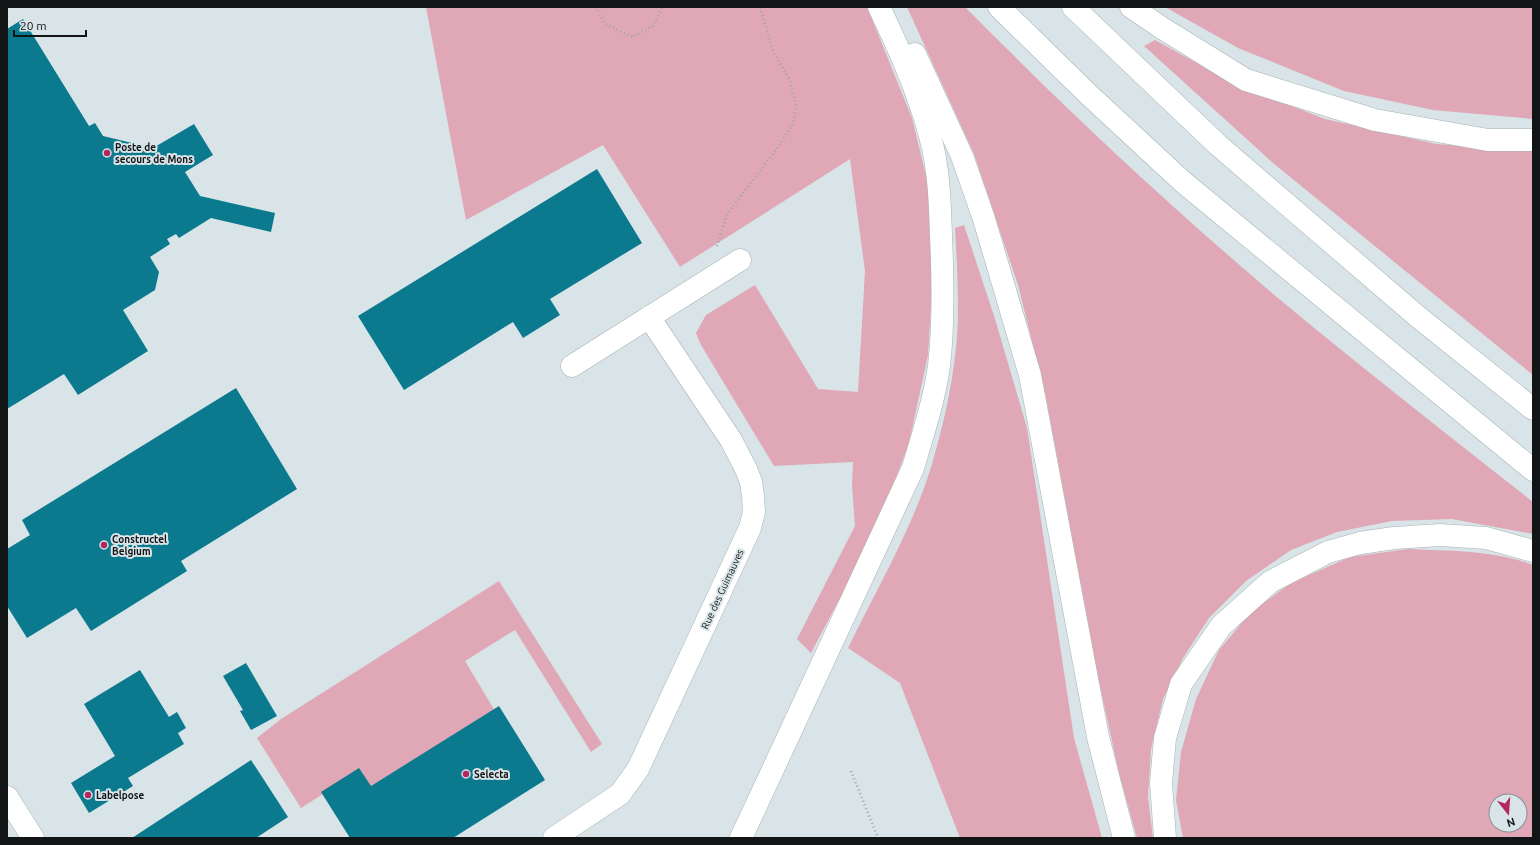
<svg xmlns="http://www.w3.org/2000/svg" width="1540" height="845" font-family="Ubuntu,sans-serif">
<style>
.green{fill:#e0a7b6;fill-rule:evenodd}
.building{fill:#0b798e}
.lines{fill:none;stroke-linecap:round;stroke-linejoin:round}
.street-casing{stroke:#a6b2b5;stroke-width:23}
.highway-casing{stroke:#a6b2b5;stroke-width:23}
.path{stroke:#9ca5a8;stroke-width:2.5;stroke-dasharray:1 3;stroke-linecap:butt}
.street{stroke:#fff;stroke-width:22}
.highway{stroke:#fff;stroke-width:22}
.poi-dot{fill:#b32761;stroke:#d8e4e7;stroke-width:1.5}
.labels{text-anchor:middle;stroke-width:4;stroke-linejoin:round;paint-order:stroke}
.poi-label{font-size:10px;font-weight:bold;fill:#111516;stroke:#d8e4e7;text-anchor:start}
.street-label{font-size:10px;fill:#111516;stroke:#d8e4e7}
</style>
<rect width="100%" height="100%" fill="#d8e4e7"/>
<!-- green -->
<g class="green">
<path d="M426,7H867L912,118L928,184L934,258L928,355L909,443L878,526L811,653L797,639L855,526L852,485L853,462L774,466L701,345L696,333L706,315L755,285L818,389L858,392L865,271L850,159L680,267L603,145L466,220Z"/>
<path d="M907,7H965C1065,108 1169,206 1278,298C1362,368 1448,435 1533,502V534L1452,519L1392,521L1337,532L1291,550L1246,581L1209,618L1183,658L1163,699L1151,749L1148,797L1153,838H1137L1119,773L1096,668L1046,397L1018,285L974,154Z"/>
<path d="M1165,7H1533V119L1433,110L1344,91L1238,48Z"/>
<path d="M1155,40L1233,83L1325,119L1436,144L1533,151V375L1273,163L1144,46Z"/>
<path d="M964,225L995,319L1027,428L1074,738L1102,838H960L900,683L848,648C877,588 913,528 932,464C943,427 952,387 956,348C960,308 957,268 955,228Z"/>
<path d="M1408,549C1449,551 1494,550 1533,565V838H1183L1176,800L1181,752L1196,699L1219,650L1250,613L1291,583L1350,557ZM1496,801H1520V825H1496Z"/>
<path d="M499,581L602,744L591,752L515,630L465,661L495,711L366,789L356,773L301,808L257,738L281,719Z"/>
</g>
<!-- building -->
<g class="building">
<path d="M23,19L89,126L95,123L103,136L153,148L194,124L213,155L185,172L200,196L275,213L271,232L211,218L179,238L176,234L167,239L170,244L150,257L159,272L155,290L123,310L148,351L78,395L64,374L7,409V29Z"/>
<path d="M597,169L642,243L550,299L560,315L523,338L513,322L404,390L358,316Z"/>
<path d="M236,388L297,489L181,561L187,571L91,631L76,608L27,638L7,606V549L30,535L22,520Z"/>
<path d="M246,663L277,716L251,730L240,711L243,710L223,676Z"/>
<path d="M140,670L169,717L177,712L186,728L178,733L184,744L128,778L133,786L89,813L71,783L115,756L84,704Z"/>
<path d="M499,706L545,780L453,838H350L321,792L359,768L371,786Z"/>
<path d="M251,760L288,817L256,838H132Z"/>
</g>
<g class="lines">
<defs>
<g id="street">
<path d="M572,366L740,260"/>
<path d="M7,797L33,838"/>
<path d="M554,838L620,794L638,769L750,528L754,512L753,496L751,482L746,469L731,440L649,317"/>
</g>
<g id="highway">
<path d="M999,7L1088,94L1183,182L1533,470"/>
<path d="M1073,7L1218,145L1417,316L1533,409"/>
<path d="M1131,7L1162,28L1246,80L1375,120L1488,140H1533"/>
<path d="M915,54L962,156L984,219L1030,375L1098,737L1124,838"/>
<path d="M741,838L913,468C923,434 934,401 939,366C944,323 943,279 941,236C940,203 939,168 930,136C918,91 899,49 879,7"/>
<path d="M1165,838L1161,783L1165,738L1181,684L1221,626L1270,582L1328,552L1360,543L1394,538L1440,535L1486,538L1533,551"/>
</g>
</defs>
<!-- street casing -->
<use href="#street" class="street-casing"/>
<!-- highway casing -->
<use href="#highway" class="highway-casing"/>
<!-- path -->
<g class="path">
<path d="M596,7L605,24L633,37L653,26L662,7"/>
<path d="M717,246L727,214L776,150L793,124L796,106L790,81L773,51L760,7"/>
<path d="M851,771L878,838"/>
</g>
<!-- street -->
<use href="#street" class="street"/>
<!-- highway -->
<use href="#highway" class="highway"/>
</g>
<!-- markers -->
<g class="poi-dot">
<circle cx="107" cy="153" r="4"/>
<circle cx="104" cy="545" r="4"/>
<circle cx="466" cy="774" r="4"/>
<circle cx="88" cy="795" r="4"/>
</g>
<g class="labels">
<!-- poi labels -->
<g class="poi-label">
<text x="115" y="151">Poste de<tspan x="115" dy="12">secours de Mons</tspan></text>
<text x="112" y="543">Constructel<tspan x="112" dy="12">Belgium</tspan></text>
<text x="474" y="778">Selecta</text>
<text x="96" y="799">Labelpose</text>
</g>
<!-- street labels -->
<g class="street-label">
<text transform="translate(722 589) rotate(-65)" y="4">Rue des Guimauves</text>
</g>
</g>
<!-- border -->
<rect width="1540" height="845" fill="none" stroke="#111516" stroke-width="16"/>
<!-- north arrow -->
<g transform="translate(1508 813) rotate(163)"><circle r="19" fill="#d8e4e7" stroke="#889193"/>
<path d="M0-3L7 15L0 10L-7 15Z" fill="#b32761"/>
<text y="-6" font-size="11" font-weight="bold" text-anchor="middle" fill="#111516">N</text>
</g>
<!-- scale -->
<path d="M14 30v6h72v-6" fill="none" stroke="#111516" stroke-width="2"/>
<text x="20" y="30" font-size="12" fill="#111516" stroke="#d8e4e7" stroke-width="3" paint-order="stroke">20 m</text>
</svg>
